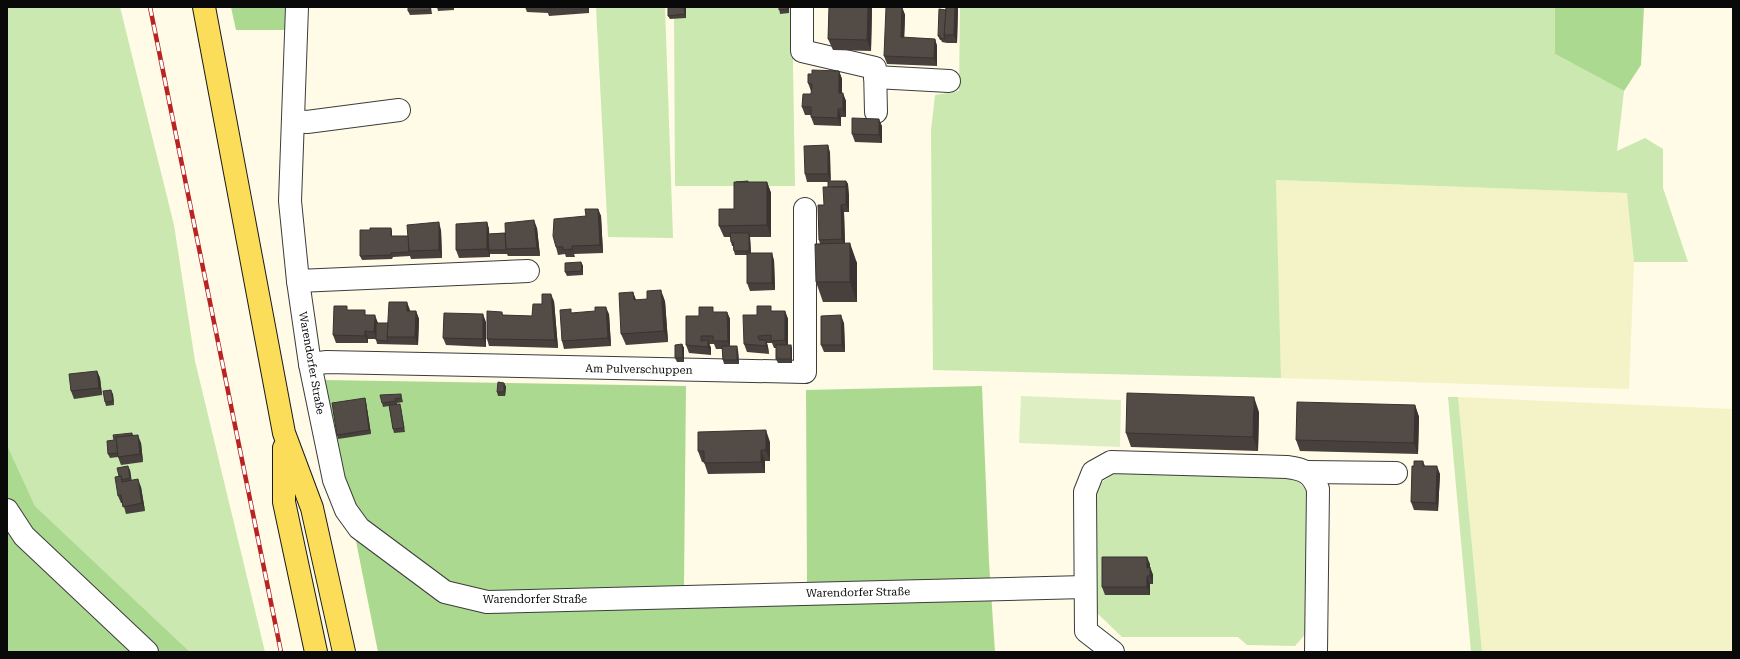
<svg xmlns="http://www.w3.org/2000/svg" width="1740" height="659" font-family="'Roboto Serif',serif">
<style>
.farmland{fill:#f4f3c7}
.green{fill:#cae8b0}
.forest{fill:#acd990}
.pitch{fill:#ddefc2}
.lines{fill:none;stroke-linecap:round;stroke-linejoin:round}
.minor-casing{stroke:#3c3c3c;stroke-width:24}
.major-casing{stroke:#1a1a1a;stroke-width:24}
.minor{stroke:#fff;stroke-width:22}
.major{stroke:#fbdd5a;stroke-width:22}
.rail-casing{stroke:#b92321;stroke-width:4.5}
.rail{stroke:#fff;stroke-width:3;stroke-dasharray:9;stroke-linecap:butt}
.wall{fill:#47403c}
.shaded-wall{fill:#393431}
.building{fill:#524b46;stroke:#393431}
.labels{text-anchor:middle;stroke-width:4;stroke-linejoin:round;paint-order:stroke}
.street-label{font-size:11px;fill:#090909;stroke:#fff}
</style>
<rect width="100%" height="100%" fill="#fffbe6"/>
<!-- farmland -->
<g class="farmland">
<path d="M1276,180L1628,193L1634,262L1629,389L1281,378Z"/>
<path d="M1458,397L1733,409V652H1482Z"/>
</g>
<!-- green -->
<g class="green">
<path d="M7,7H120L174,225L195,361L265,652H190L35,506L7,445Z"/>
<path d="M596,7H665L673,238L608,237Z"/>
<path d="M674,7H792L795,186H675Z"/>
<path d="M960,7H1555V54L1624,91L1617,151L1645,138L1663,149V188L1688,262H1634L1627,193L1276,180L1281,378L933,370L931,131L935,95L959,91Z"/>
<path d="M1448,397H1458L1482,652H1471Z"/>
<path d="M1117,472L1295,478L1309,493L1308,631L1295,646L1247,645L1238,637H1122L1095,611L1096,486Z"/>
</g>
<!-- forest -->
<g class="forest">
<path d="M231,7H290L289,30H236Z"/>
<path d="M1555,7H1644L1641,65L1624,91L1555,54Z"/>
<path d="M324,380L686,386L684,586L807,584L806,390L982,386L989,562L995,652H378Z"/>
<path d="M7,445L35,506L190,652H7Z"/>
</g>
<!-- pitch -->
<path class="pitch" d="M1021,396L1121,400L1120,447L1019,443Z"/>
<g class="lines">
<defs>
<g id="minor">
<path d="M297,7L290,201L298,281L310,364L334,480L346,510L359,528L445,592L487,602L1085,587"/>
<path d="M802,7V51L875,68L876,112"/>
<path d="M875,77L949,81"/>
<path d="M293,121L307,122L399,110"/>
<path d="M298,281L528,271"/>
<path d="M310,364L327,362L805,372V209"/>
<path d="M1308,472L1396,473"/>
<path d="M7,510L24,536L147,652"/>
<path d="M1113,652L1086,631L1085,492L1093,472L1111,462L1287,467C1304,469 1312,473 1318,489L1316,652"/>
</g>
<g id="major">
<path d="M204,7L284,433L312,508L344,652"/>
<path d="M284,448V502L316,652"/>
</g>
</defs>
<!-- minor casing -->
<use href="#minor" class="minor-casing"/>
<!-- major casing -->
<use href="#major" class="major-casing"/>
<!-- minor -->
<use href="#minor" class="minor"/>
<!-- major -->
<use href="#major" class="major"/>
<defs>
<path id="rail" d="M150,7L281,652"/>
</defs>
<!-- rail casing -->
<use href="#rail" class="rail-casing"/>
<!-- rail -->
<use href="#rail" class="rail"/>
</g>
<!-- wall -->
<g class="wall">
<path d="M408,7H431L432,14L410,15L408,11Z"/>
<path d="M437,7H454V10L438,11Z"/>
<path d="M525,7H589V13L549,16L548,13L527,12Z"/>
<path d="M779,7H789V13L780,14Z"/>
<path d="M829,7H872L871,51L833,50L828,39Z"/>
<path d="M902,7L905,15L904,38L935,39L937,46V66L887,64L884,56Z"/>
<path d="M946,7H958L957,43H947V42V43L942,42L941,40H940L938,36L946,10Z"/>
<path d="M686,8V18L670,19L668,16Z"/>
<path d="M839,71L842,79V93L846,101V117H841V126L814,125L811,117V115H805L802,107L811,94L812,91H811L808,83L812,74Z"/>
<path d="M882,126V143L855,142L852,134Z"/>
<path d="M828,145L830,153V181H846L848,184L849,212H844L845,244L857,263V302H823L816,282L820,244L819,240L824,205L828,187V182H807L805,174Z"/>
<path d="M748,182H767L771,193V237H750L751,253L774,260L775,290L750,291L747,283V255H735L734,251L733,246H732L731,242V237H724L719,226L734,209Z"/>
<path d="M598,209L601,216L603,253L574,254L575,257H566L565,254L558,255L556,247L586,216Z"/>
<path d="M487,222L489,229V234L505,233L537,228L540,256H508L507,254H490V257L459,258L456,250Z"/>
<path d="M391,228L392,232V236H408L441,230L442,258L411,259L410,256L393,257L392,259L362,260L360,256L370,230Z"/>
<path d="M581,262L583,266V275L567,276L565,272Z"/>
<path d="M633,292L636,300L665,301L668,342L626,345L621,334Z"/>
<path d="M554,301L558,348L489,346L487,339L502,312L503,315L532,316L542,304Z"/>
<path d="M349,310L367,315L378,323H388L410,310V311H416L419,319L418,345L377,344L376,339H368V343H336L333,335Z"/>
<path d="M773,311H785L788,319V345H791L792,349V363H778L776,359V348H774L772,343H767L768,347L769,354L747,352L744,344L757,315Z"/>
<path d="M715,312H727L730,319V346L738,350L739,364H724L723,360L722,349H716L714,344H709L711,348V355L689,353L686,345L699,316Z"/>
<path d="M572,313L609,314L611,346L564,349L562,341Z"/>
<path d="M486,322V347L446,345L443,338Z"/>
<path d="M844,323L845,352H824L821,345Z"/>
<path d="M682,344L684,348V362H677L675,358Z"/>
<path d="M97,371L100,378L102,395L74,399L71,391Z"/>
<path d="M504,383L506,387L505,396H498L497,392Z"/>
<path d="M113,394L114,405L106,406L105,402Z"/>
<path d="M401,394L403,402L397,403V404L401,408L405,432L394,433L393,429L389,406L383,407L382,403Z"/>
<path d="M365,398L366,402L371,434L338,439L337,435Z"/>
<path d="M1415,405L1419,417L1418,454L1300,451L1296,440Z"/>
<path d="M1259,412L1258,451L1131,447L1126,433Z"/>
<path d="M132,433L133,436L141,443L143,462L121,465L118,457L110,458L108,454L114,440Z"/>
<path d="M770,442V461H765V473L708,474L704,462H702L698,451Z"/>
<path d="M1423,461L1425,466L1440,474L1438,511L1414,510L1411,502L1414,466Z"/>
<path d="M130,470L131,480L141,487L145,511L126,514L123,503H121L118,496L119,476Z"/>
<path d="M1150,564V567L1153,575V584H1150V595H1105L1102,587Z"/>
</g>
<!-- shaded-wall -->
<g class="shaded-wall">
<path d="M587,7H589V13Z"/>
<path d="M684,7H685L686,8V18L685,14Z"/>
<path d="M788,7H789V13L788,9Z"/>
<path d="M868,7H872V8L871,51L867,40Z"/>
<path d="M902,7L905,15L904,45L901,37Z"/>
<path d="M955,7H958L957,43L954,35Z"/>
<path d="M935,39L937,46V66L934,58Z"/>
<path d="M839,71L842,79V101L839,93Z"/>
<path d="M843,93L846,101V117L843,109Z"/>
<path d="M838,109L841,117V126L838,118Z"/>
<path d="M879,119L882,126V143L879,135Z"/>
<path d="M828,145L830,153L831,182L828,174Z"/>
<path d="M846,181L848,184L849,195V212L846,204Z"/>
<path d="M767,182L771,193V237L767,225Z"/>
<path d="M841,205L844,212L845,247L842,239Z"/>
<path d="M598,209L601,216L603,253L600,245Z"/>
<path d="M534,220L537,228L540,256L537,248Z"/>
<path d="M439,222L441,230L442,258L439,250Z"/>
<path d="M487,222L489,229L490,250H489L490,254V257L487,249Z"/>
<path d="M391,228L392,232V240L391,236Z"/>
<path d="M749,233L750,237L751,254L749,251Z"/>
<path d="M850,243L857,263V302L850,282Z"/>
<path d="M572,246L574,254L575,257L572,249Z"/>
<path d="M772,253L774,260L775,290L772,283Z"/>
<path d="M581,262L583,266V275L582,271Z"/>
<path d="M661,290L665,301L668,342L664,331Z"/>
<path d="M633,292L637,303L634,300Z"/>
<path d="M551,294L554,301L558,348L555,340Z"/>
<path d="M407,302L410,310V318L407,311Z"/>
<path d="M606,307L609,314L611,346L608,338Z"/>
<path d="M416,311L419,319L418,345L415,337Z"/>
<path d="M785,311L788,319V348L785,340Z"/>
<path d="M727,312L730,319V349L728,341Z"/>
<path d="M483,314L486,322V347L483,339Z"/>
<path d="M375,315L378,323L377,339L374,332Z"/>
<path d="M841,315L844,323L845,352L842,345Z"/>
<path d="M365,331L368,339V343L365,336Z"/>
<path d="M708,340L711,348V355L708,347Z"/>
<path d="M766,340L768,347L769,354L766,346Z"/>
<path d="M682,344L684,348V362L683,358Z"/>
<path d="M791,345L792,349V363L791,359Z"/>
<path d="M737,346L738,350L739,364L737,360Z"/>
<path d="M97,371L100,378L102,395L99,388Z"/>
<path d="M504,383L506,387L505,396L504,392Z"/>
<path d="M111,390L113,394L114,405L113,401Z"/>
<path d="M1254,397L1259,412L1258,451L1253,437Z"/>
<path d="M365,398L366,402L371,434L369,430Z"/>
<path d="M1415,405L1419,417L1418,454L1414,443Z"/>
<path d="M766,430L770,442V461L766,450Z"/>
<path d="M138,435L141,443L143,462L140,454Z"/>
<path d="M761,450L765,461V473L761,462Z"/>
<path d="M128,466L130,470L132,482L130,478Z"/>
<path d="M1437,466L1440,474L1438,511L1436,503Z"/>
<path d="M138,479L141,487L145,511L142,503Z"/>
<path d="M1147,557L1150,564V575L1147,568Z"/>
<path d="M1150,567L1153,575V584L1150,576Z"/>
<path d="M1147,576L1150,584V595L1147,587Z"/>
</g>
<!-- building -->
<g class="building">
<path d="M408,7H430V10L408,11Z"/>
<path d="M547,7H564L547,8Z"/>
<path d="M668,7H684L685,14L668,16Z"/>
<path d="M779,7H788V9L779,10Z"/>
<path d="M829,7H868L867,40L828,39Z"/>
<path d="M886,7H902L901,37L935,39L934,58L884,56Z"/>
<path d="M946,7H955L954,35H944Z"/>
<path d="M939,9L946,10L944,35L945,39L940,38V36H938Z"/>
<path d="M812,70L839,71V93H843V109H838V118L811,117V107H802L803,94H811L812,84L808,83V74H812Z"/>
<path d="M852,118L879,119V135L852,134Z"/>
<path d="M828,145V174H805L804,146Z"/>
<path d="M748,181V182H736Z"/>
<path d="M828,181H846V189V187H828Z"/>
<path d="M734,182H767V225L719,226V209H734Z"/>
<path d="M823,187H846V204L841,205L842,239L819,240L818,205H824Z"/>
<path d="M585,209H598L600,245L572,246V249L563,250V247H556L553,236L554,219L586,216Z"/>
<path d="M534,220L537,248L506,249L505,223Z"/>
<path d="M439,222V250L409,251L407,225Z"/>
<path d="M487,222V249L456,250V224Z"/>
<path d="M370,228H391V236H408L409,252L391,253V255L360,256V230H370Z"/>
<path d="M505,233L506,250H489L488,234Z"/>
<path d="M730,233H749V251H734L733,242H731Z"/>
<path d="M850,243V282H816L815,244Z"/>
<rect x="747" y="253" width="25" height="30"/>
<path d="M581,262L582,271L565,272V263Z"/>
<path d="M661,290L664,331L621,334L619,293L633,292L634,300L647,299V291Z"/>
<path d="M542,294H551L555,340L487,339V311L502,312V315L532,316L533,304H542Z"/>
<path d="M389,302H407V311H416L415,337H387Z"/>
<path d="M334,306H347V310H365V315H375L374,332L365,331V336L333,335Z"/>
<path d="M757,306H771V311H785V340L771,341V335L758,336L759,340H766V346L744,344L743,315H757Z"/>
<path d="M595,307H606L608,338L562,341L560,310L571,309V313L595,311Z"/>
<path d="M699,307H713V312H727L728,341H713V336H701V341L708,340V347L686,345V316H699Z"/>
<path d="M444,313L483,314V339L443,338Z"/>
<path d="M841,315L842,345H821V316Z"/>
<path d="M376,323H388L387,337L388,341L376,340Z"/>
<path d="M682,344L683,358H675V345Z"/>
<rect x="776" y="345" width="15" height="14"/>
<path d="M722,346H737V360H723Z"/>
<path d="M97,371L99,388L71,391L69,374Z"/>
<path d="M498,382L504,383V392H497Z"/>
<path d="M111,390L113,401L105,402L103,391Z"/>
<path d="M1127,393L1254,397L1253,437L1126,433Z"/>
<path d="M401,394V398L395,399L396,401L382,403L380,395Z"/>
<path d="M365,398L369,430L337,435L332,403Z"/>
<path d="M1297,402L1415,405L1414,443L1296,440Z"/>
<path d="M400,404L404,428L393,429L389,405Z"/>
<path d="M766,430V450H761V462L704,463V451H698V432Z"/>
<path d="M132,433V436L116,437L118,453L108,454L107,441L114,440L113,435Z"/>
<path d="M138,435L140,454L118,457L116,437Z"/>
<path d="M1414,461H1423V466H1437L1436,503L1411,502L1412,466H1414Z"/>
<path d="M128,466L130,478L122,480L121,476H119L117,468Z"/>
<path d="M121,476L122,482L138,479L142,503L123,507L121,495L118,496L115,477Z"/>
<path d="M1102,557H1147V568L1150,567V576H1147V587H1102Z"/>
</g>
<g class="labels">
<!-- street labels -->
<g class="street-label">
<text transform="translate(312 363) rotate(80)" y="4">Warendorfer Straße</text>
<text transform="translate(639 369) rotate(1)" y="4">Am Pulverschuppen</text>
<text transform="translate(858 592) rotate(-1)" y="4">Warendorfer Straße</text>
<text x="535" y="603">Warendorfer Straße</text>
</g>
</g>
<!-- border -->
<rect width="1740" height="659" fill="none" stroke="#090909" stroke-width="16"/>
</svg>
